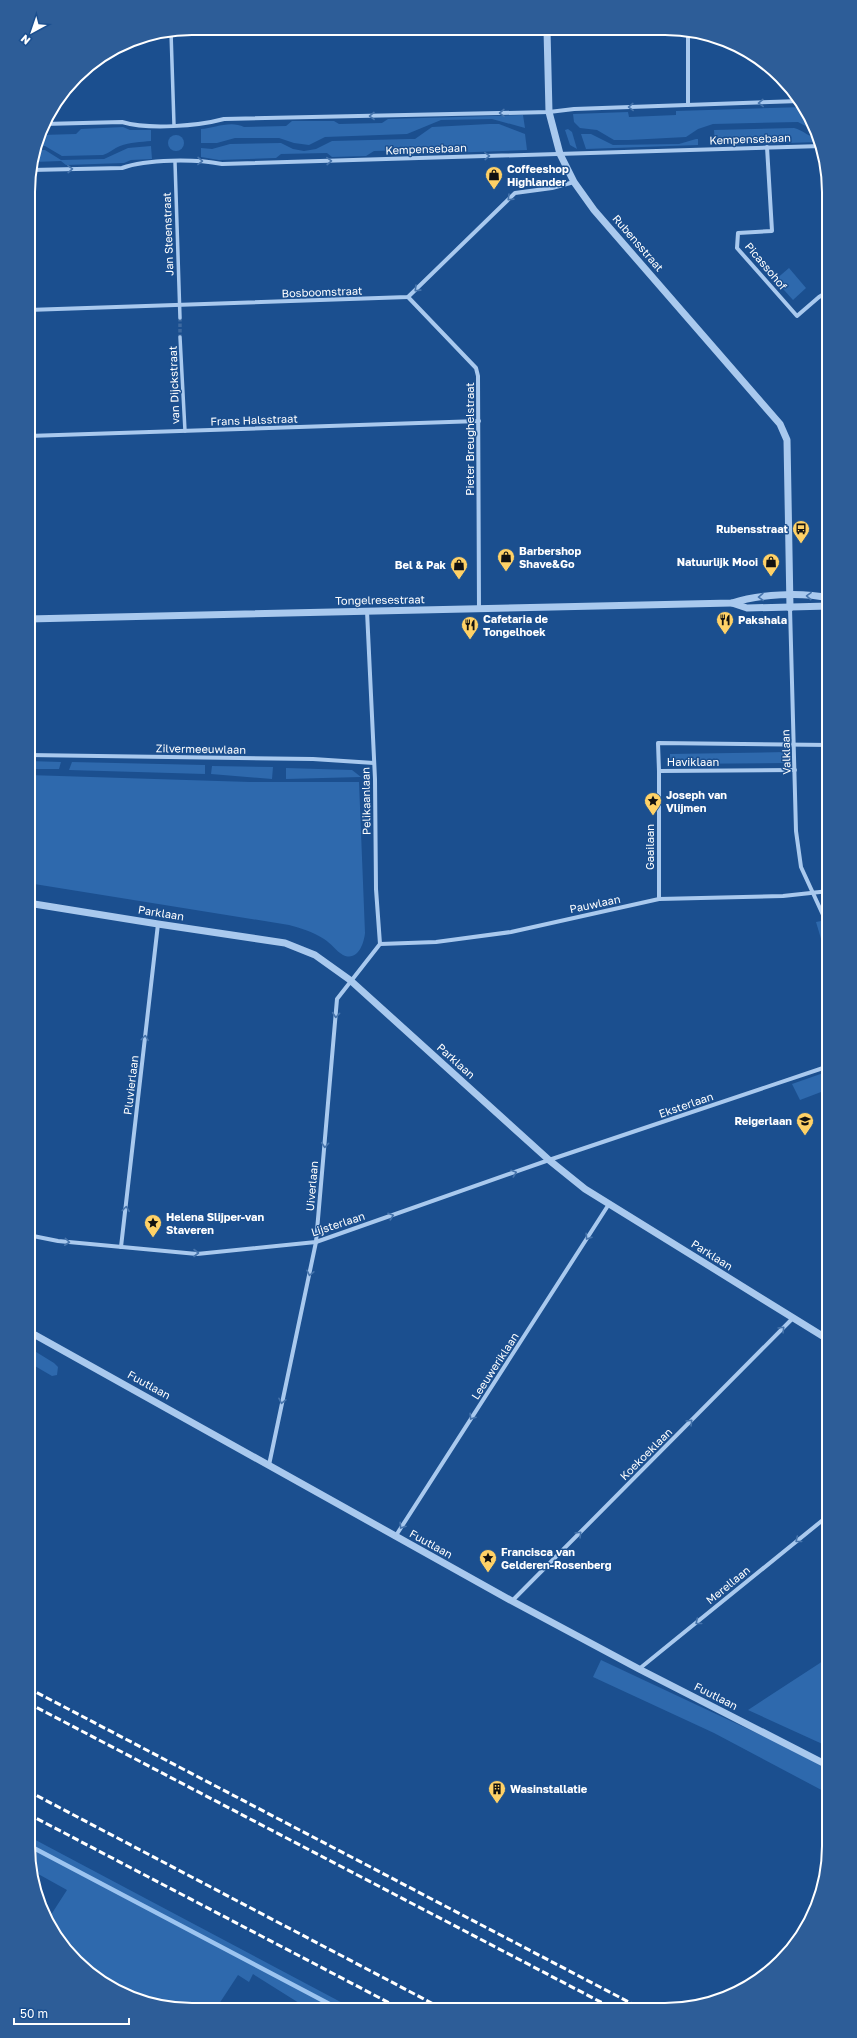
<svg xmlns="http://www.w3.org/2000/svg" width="857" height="2038" font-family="'Golos Text',sans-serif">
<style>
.green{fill:#2e69ad}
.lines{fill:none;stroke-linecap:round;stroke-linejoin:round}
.stream{stroke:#9cc4f0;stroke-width:4.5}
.pedestrian-tunnel{stroke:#3d69a0;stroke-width:3.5;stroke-dasharray:3.5 2;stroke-linecap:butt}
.pedestrian{stroke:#a9c9ee;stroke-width:3.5}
.minor{stroke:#a9c9ee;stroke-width:4}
.tertiary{stroke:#a9c9ee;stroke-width:7}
.rail{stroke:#fff;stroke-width:3;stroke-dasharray:7 3;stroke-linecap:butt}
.oneway{stroke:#4674ac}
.labels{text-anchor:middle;stroke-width:3;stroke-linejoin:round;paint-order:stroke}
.street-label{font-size:11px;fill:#fff;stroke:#1b4f8f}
.poi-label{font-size:11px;font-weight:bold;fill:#fff;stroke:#1b4f8f;text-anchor:start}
.rim{fill:none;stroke:#fff;stroke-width:2}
</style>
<rect width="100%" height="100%" fill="#1b4f8f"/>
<!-- green -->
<g class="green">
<path d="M804,107L815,131L798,122L713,124L698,129L686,137L629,140H614L597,130L580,128L574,122L573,114L628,112L629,117L676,115V111Z"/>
<path d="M523,115L525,128L492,119L441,120L407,134L325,137L309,145L294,143L279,138H235L217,143H201V129C214,128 231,120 244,127L286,126L292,121H334L339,124L382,123L388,119Z"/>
<path d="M489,124H499L525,134L527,150L419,154L414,150L374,151L366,156L332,157L327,153L281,154L276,158L219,160L201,157V148L212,149L230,144L281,143L293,149L304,151L316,149L332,141L409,139H415L432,127Z"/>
<path d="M123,127L130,130H151V141C141,142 130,142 120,146C114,148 110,153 103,155L62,156L45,146H38L41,135L76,134L81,129Z"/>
<path d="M794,128C803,130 810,138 819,139L820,142L715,145L714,130Z"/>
<path d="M568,129L572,132L577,149L570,145L565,130Z"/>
<path d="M581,134H591L613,145L679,144L696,139H698V145L586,149Z"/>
<circle cx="176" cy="143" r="8"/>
<path d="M151,146L152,159L131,160L124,163L66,165L61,161L34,162L37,150H45L61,160L104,159L128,148Z"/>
<path d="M789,268L806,288L793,300L775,280Z"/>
<path d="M786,752V763L670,764V754Z"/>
<path d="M28,761L61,762L59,769H28Z"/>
<path d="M72,762L205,765V774L69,770Z"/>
<path d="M212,766L273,767L272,779L211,774Z"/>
<path d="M286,768L352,770L361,777L286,779Z"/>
<path d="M28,775L250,782H359L365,933C364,943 358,962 343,955C336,951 331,943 324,939C313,932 301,928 289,925L28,883Z"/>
<path d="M821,921L829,951V958L827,959L816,922Z"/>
<path d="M829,1071V1089L800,1100L792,1084Z"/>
<path d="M28,1347L54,1363L58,1367L57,1375L52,1376L28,1362Z"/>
<path d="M829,1655V1747L748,1710L820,1663Z"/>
<path d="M601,1660L829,1767V1794L714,1733L593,1677Z"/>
<path d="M28,1836L352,2008H307L253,1974L249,1982L238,1975L217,2007H161L119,1993L76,1962L50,1928L47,1921L67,1890L31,1870Z"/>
</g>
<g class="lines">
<!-- stream -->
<path class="stream" d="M28,1845L337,2008"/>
<!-- pedestrian-tunnel -->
<path class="pedestrian-tunnel" d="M180,318V337"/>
<!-- pedestrian -->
<g class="pedestrian">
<path d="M171,32L174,125"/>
<path d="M175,162L180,318"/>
<path d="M180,337L185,431"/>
</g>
<!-- minor -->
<g class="minor">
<path d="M688,31V105"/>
<path d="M44,124L122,122C149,130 198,126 224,119L549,112L574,109L800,101"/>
<path d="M767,147L772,231L738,233L737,248L797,316L819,297L829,291"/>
<path d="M31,170L122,168C147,159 195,159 222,164L822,146"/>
<path d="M408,297L476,368L478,376L479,609"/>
<path d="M28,310L408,297L515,193L552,188L574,182"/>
<path d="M28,436L479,421"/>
<path d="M790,608L796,831L801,867L829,928"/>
<path d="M28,755L313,759L374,763"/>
<path d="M795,770L659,771L658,743L829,745"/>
<path d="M659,899V771"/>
<path d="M380,944L436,942L511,932L659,899L783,896L829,891"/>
<path d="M28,1235L58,1241L197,1254L316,1242L549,1160L829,1066"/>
<path d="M121,1247L158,924"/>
<path d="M269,1465L316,1242L337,999L380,944L376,889L375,779L367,611"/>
<path d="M395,1537L609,1204"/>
<path d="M512,1601L792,1319"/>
<path d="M639,1669L829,1515"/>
</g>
<!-- tertiary -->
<g class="tertiary">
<path d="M547,30L549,112L560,154L574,182L594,210L780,424L787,440L790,608"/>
<path d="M732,603L747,608L829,606"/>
<path d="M28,619L732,603C759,594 801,592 829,598"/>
<path d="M28,903L158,924L285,943L315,955L350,980L549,1160L585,1189L829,1340"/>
<path d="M28,1331L512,1601L639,1669L829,1766"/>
</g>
<!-- rail -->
<g class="rail">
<path d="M28,1688L644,2010"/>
<path d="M28,1703L616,2010"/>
<path d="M28,1791L443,2009"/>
<path d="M28,1814L399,2008"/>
</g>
</g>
<!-- one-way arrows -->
<defs><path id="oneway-chevron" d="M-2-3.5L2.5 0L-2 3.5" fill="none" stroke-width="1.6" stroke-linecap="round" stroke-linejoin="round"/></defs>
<g class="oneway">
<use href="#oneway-chevron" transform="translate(761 103) rotate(178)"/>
<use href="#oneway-chevron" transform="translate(631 107) rotate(178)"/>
<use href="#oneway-chevron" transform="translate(502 113) rotate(179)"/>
<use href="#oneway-chevron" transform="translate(372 116) rotate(179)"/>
<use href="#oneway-chevron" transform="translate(487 156) rotate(-2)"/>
<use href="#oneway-chevron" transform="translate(200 161) rotate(1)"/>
<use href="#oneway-chevron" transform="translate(329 161) rotate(-2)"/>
<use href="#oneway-chevron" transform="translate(70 169) rotate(-2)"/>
<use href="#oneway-chevron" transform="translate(510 198) rotate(136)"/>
<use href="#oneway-chevron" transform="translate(417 289) rotate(136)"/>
<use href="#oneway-chevron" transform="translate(809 596) rotate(-178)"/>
<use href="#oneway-chevron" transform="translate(761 597) rotate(178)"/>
<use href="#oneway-chevron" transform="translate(336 1015) rotate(95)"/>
<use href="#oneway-chevron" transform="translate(145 1038) rotate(-83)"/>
<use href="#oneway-chevron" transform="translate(325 1145) rotate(95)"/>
<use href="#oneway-chevron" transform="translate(514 1173) rotate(-19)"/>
<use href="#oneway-chevron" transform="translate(126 1209) rotate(-83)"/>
<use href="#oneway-chevron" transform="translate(391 1216) rotate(-19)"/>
<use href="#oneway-chevron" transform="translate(588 1237) rotate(123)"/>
<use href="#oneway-chevron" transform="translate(67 1242) rotate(6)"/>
<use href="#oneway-chevron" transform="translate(196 1253)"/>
<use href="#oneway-chevron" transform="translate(310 1273) rotate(102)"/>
<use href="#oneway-chevron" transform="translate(782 1329) rotate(-45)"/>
<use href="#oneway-chevron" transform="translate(282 1401) rotate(102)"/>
<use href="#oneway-chevron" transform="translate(472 1417) rotate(123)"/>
<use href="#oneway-chevron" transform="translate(690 1422) rotate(-45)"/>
<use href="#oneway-chevron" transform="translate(402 1526) rotate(123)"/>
<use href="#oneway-chevron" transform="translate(579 1534) rotate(-45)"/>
<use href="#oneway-chevron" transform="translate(798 1540) rotate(141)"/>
<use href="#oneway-chevron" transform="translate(698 1622) rotate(141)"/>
</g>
<!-- icons -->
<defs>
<symbol id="shop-pin" viewBox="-11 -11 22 30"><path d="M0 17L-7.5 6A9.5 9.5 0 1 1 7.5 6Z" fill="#ffd166" stroke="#1b4f8f"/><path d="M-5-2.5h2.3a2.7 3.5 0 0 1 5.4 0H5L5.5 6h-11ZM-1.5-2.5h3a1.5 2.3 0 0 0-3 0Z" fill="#111"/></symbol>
<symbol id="bus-pin" viewBox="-11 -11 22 30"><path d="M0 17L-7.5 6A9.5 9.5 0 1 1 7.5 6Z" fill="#ffd166" stroke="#1b4f8f"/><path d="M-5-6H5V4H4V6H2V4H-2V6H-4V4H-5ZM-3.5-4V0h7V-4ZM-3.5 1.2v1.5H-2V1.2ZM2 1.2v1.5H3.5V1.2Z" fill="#111"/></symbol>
<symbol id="restaurant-pin" viewBox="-11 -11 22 30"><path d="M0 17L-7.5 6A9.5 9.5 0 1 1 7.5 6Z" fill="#ffd166" stroke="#1b4f8f"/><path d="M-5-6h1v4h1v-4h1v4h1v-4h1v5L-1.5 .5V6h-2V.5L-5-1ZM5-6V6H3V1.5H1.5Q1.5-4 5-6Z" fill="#111"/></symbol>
<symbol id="sight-pin" viewBox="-11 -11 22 30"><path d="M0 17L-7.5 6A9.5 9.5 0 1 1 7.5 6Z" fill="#ffd166" stroke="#1b4f8f"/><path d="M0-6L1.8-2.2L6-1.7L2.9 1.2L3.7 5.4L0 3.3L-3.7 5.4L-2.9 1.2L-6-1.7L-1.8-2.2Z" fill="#111"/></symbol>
<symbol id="school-pin" viewBox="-11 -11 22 30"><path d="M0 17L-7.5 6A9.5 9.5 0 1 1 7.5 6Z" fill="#ffd166" stroke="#1b4f8f"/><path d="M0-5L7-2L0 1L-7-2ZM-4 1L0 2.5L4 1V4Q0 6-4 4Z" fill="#111"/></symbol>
<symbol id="building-pin" viewBox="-11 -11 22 30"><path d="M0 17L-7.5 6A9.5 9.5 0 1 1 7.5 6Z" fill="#ffd166" stroke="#1b4f8f"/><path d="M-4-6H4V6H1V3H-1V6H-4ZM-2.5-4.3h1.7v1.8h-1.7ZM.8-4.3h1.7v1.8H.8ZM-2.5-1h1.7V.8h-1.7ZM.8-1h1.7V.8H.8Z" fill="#111"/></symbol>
</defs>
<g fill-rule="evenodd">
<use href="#shop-pin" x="484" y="165" width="20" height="27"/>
<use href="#bus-pin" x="791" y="519" width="20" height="27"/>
<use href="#shop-pin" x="496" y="547" width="20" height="27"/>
<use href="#shop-pin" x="761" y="552" width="20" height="27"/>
<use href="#shop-pin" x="449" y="555" width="20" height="27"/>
<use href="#restaurant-pin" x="715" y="610" width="20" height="27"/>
<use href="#restaurant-pin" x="460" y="615" width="20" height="27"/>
<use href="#sight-pin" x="643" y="791" width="20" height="27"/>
<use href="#school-pin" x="795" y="1111" width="20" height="27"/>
<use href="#sight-pin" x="143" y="1213" width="20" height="27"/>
<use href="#sight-pin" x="478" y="1548" width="20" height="27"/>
<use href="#building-pin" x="487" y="1779" width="20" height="27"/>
</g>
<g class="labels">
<!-- street labels -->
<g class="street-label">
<text transform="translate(750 139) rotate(-2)" y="4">Kempensebaan</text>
<text transform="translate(426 149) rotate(-2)" y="4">Kempensebaan</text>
<text transform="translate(168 234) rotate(-92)" y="4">Jan Steenstraat</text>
<text transform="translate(638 243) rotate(49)" y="4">Rubensstraat</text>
<text transform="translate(766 266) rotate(50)" y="4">Picassohof</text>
<text transform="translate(322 292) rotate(-2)" y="4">Bosboomstraat</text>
<text transform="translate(174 385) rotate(-92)" y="4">van Dijckstraat</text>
<text transform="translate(254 420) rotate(-2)" y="4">Frans Halsstraat</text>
<text transform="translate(470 439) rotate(-90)" y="4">Pieter Breughelstraat</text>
<text transform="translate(380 600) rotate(-1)" y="4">Tongelresestraat</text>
<text transform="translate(201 749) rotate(1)" y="4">Zilvermeeuwlaan</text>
<text transform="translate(786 752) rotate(-92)" y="4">Valklaan</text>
<text x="693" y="766">Haviklaan</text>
<text transform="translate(366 801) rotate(-91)" y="4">Pelikaanlaan</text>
<text transform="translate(650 847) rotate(-90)" y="4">Gaailaan</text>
<text transform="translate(595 904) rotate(-12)" y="4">Pauwlaan</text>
<text transform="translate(161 913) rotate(9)" y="4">Parklaan</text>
<text transform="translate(456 1061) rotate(42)" y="4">Parklaan</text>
<text transform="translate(131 1085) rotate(-83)" y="4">Pluvierlaan</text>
<text transform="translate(686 1105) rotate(-19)" y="4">Eksterlaan</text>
<text transform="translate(312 1186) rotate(-85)" y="4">Uiverlaan</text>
<text transform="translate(338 1224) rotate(-18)" y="4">Lijsterlaan</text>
<text transform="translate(712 1255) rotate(32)" y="4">Parklaan</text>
<text transform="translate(495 1366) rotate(-57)" y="4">Leeuweriklaan</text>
<text transform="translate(149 1385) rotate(29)" y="4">Fuutlaan</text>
<text transform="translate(646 1454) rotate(-45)" y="4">Koekoeklaan</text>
<text transform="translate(431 1544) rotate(29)" y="4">Fuutlaan</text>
<text transform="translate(728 1585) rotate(-39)" y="4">Merellaan</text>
<text transform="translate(716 1696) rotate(27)" y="4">Fuutlaan</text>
</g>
<!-- poi labels -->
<g class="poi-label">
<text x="507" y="173">Coffeeshop<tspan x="507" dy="13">Highlander</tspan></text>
<text x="788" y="533" text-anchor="end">Rubensstraat</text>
<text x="519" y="555">Barbershop<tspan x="519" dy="13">Shave&amp;Go</tspan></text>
<text x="758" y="566" text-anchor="end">Natuurlijk Mooi</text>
<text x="446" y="569" text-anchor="end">Bel &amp; Pak</text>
<text x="483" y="623">Cafetaria de<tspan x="483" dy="13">Tongelhoek</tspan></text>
<text x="738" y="624">Pakshala</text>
<text x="666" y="799">Joseph van<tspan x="666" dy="13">Vlijmen</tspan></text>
<text x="792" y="1125" text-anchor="end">Reigerlaan</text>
<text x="166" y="1221">Helena Slijper-van<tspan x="166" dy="13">Staveren</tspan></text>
<text x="501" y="1556">Francisca van<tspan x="501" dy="13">Gelderen-Rosenberg</tspan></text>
<text x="510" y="1793">Wasinstallatie</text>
</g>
</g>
<!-- crop -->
<path d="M0 0H857V2038H0ZM192 35H665A157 157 0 0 1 822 192V1846A157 157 0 0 1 665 2003H192A157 157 0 0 1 35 1846V192A157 157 0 0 1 192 35Z" fill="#2d5d98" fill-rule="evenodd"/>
<path class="rim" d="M192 35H665A157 157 0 0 1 822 192V1846A157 157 0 0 1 665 2003H192A157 157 0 0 1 35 1846V192A157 157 0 0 1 192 35Z"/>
<!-- north arrow -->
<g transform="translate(32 32) rotate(220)" stroke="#1b4f8f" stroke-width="3" paint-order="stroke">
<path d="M0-3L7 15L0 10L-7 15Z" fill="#ffffff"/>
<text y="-6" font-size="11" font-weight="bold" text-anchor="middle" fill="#ffffff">N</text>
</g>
<!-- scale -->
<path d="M14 2018v6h115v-6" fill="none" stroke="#ffffff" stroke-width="2"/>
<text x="20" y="2018" font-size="12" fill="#ffffff" stroke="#1b4f8f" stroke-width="3" paint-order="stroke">50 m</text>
</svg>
